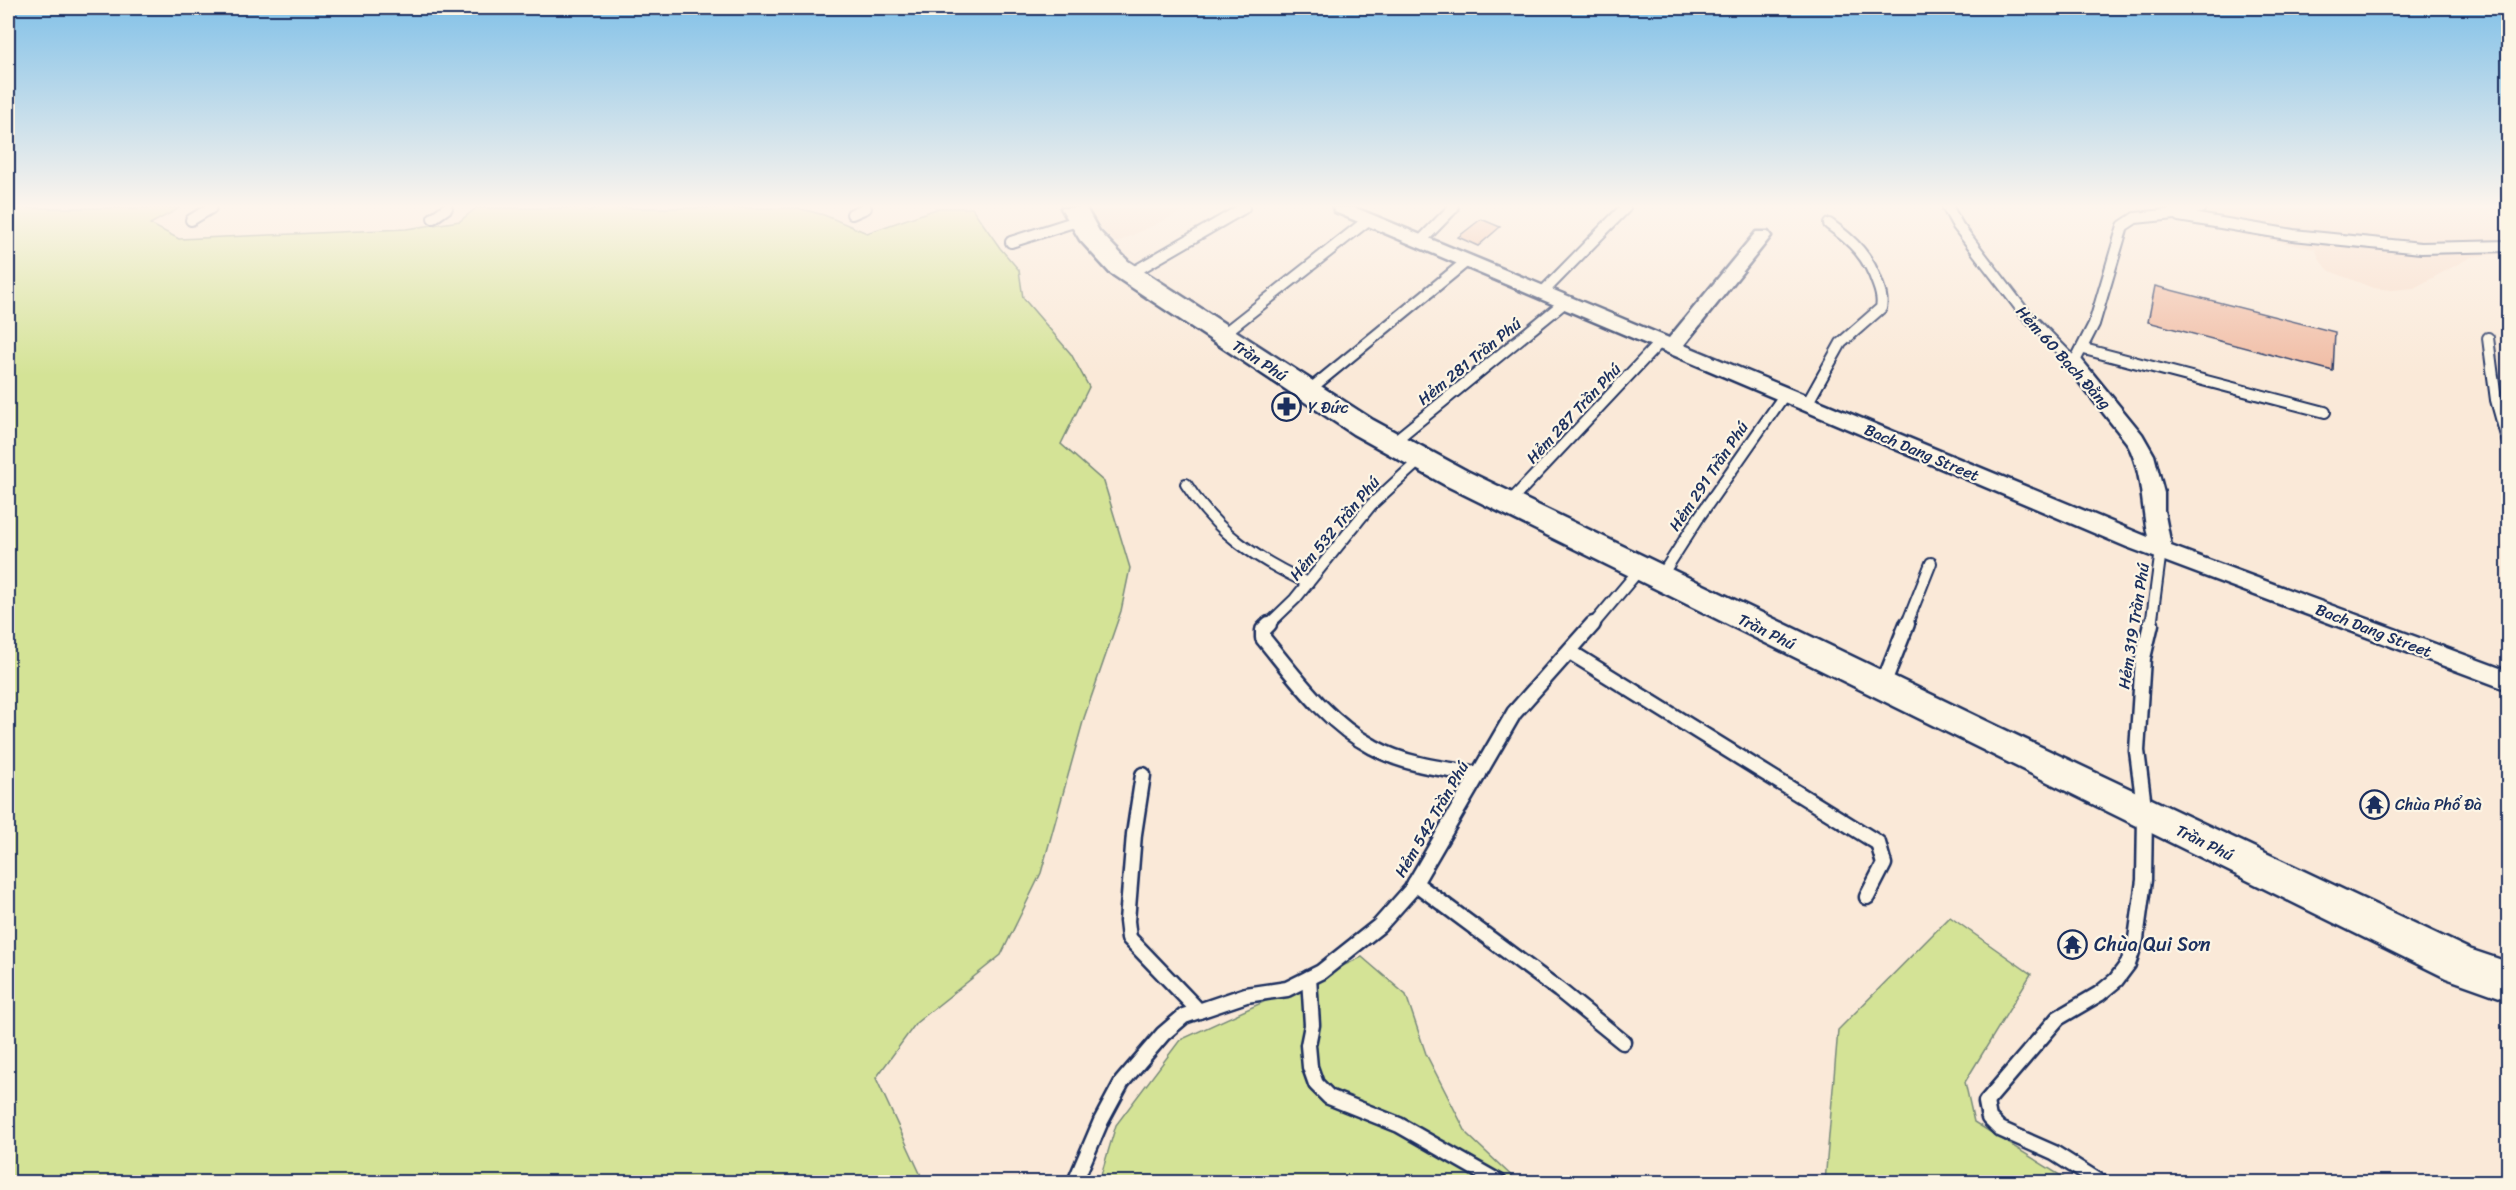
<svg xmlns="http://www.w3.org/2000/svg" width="2516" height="1190" font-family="Sriracha,sans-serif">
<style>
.built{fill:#f7dbc8}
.green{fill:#d4e396;stroke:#78897a;stroke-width:1.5}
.building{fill:#f0bba3;stroke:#1b2f5e;stroke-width:1.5}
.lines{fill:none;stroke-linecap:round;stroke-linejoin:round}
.service-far1-casing{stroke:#1b2f5e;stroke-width:14}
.service-casing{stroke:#1b2f5e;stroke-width:19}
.minor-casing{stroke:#1b2f5e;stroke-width:5}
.primary-casing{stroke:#1b2f5e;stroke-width:5}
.service-far1{stroke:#fcf5e5;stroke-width:10}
.service{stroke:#fcf5e5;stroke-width:14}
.minor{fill:#fcf5e5;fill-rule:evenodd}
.primary{fill:#fcf5e5;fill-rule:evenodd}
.labels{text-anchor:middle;stroke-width:4.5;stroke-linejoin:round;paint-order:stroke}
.street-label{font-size:16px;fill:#1b2f5e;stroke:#fcf5e5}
.poi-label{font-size:16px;fill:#1b2f5e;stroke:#fcf5e5;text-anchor:start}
.near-poi-label{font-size:20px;fill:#1b2f5e;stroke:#fcf5e5;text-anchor:start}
</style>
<rect width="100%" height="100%" fill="#fae9d8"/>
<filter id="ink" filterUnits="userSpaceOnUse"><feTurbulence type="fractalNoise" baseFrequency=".0167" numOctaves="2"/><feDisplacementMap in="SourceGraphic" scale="12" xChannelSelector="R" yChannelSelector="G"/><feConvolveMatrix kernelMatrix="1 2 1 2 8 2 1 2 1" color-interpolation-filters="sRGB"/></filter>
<g filter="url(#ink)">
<!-- built -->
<g class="built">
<path d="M1091,208H1190L1116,243L1085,212Z"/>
<path d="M2156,208H2508V253L2471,257L2414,288L2392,290L2373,288L2330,271L2321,262L2315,249L2166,220Z"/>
</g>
<!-- green -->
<g class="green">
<path d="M8,208H180L150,224L179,239L406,229L460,221L476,208H582L589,211L596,208H798L824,215L867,233L939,208H972L1000,248L1019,270L1023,298L1071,354L1089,387L1061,444L1104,482L1130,568L1121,611L1084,718L1041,873L1001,955L916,1023L876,1078L924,1182H8Z"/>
<path d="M1950,917L2031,974L1965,1082L1974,1122L2071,1182H1825L1838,1030Z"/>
<path d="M1362,957L1406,995L1426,1054L1467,1134L1518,1182H1099L1116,1125L1180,1040Z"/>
</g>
<!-- building -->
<g class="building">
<path d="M1481,219L1500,227L1478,246L1458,237Z"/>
<path d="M2155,286L2335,332L2333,371L2148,322Z"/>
</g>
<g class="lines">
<defs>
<g id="service-far1">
<path d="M1948,208L1958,226L2023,311L2074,363L2094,324L2123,226L2135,218L2175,214L2200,208"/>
<path d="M852,214L866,208"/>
<path d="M2179,216L2293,235L2421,248L2508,246"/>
<path d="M433,218L447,208"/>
<path d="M191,220L211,208"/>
<path d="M1011,242L1080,220"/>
<path d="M1420,242L1453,208"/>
<path d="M1130,274L1244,208"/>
<path d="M1542,293L1625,208"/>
<path d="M1222,335L1368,220"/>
<path d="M2488,338L2496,400L2508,443"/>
<path d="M2084,349L2325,412"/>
<path d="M1308,391L1467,261"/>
<path d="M1807,404L1841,343L1881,308C1883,300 1881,293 1878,285C1869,257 1853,241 1829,224"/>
<path d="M1392,443L1565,302"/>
<path d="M1186,484C1218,534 1255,558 1308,583"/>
<path d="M1508,504L1660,342"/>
<path d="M1660,578L1699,517L1785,394"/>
<path d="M1267,626L1295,599L1371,505L1421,459"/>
<path d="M1592,626L1640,569"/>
<path d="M1906,626L1931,563"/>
<path d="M2151,626L2161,550"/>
</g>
<g id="service">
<path d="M1269,624L1263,630V638C1295,677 1327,723 1373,747C1405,765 1443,769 1479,774"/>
<path d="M1570,652L1878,843L1884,864L1867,897"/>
<path d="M1882,687L1907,624"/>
<path d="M1143,775L1134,834L1127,921L1129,938L1199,1011"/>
<path d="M1415,883L1559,990L1623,1042"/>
<path d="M1309,978L1312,1025L1308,1045L1310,1067L1316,1084L1329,1097L1399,1125L1499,1182"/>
<path d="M1075,1182L1101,1121L1122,1082L1163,1034L1184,1016L1246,995L1287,989L1321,972L1379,926L1411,890L1514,713L1593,624"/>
<path d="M2100,1182L2054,1153L2000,1129L1989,1118L1986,1102L2058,1018L2099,994L2116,980L2128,964L2136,939L2144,880L2145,814L2137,751L2143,658L2151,624"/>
</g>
<path id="minor" d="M1333,208H1356L1669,338L1756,232H1768L1771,236L1768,240L1684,345L2148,537C2141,505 2143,472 2127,443L2064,363L2067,359H2081L2142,434L2154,455L2164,493V510L2171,546L2508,671V690L2127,547L1335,212Z"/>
<path id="primary" d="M1061,208H1086L1099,231L1128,261L1373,420L1467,471L2001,728L2469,949L2508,962V1000L2446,978L1445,485L1353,434L1110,273L1080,240Z"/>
</defs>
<!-- service-far1 casing -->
<use href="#service-far1" class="service-far1-casing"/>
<!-- service casing -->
<use href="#service" class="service-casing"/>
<!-- minor casing -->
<use href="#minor" class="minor-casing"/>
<!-- primary casing -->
<use href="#primary" class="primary-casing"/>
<!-- service-far1 -->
<use href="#service-far1" class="service-far1"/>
<!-- service -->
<use href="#service" class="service"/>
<!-- minor -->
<use href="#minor" class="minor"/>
<!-- primary -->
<use href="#primary" class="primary"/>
</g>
</g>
<!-- sky -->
<linearGradient id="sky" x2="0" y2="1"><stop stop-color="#82c1e8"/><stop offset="0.55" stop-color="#fdf5ed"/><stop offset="1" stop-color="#fdf5ed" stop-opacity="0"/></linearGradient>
<rect width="2516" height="375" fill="url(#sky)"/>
<!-- icons -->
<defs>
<symbol id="pharmacy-ring" viewBox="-11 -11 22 22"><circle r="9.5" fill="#fcf5e5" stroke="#1b2f5e" stroke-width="1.5"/><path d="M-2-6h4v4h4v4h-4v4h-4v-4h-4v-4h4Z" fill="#1b2f5e"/></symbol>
<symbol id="temple-ring" viewBox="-11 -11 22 22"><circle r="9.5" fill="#fcf5e5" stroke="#1b2f5e" stroke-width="1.5"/><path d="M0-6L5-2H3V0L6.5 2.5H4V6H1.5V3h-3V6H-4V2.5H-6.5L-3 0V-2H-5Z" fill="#1b2f5e"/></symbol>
</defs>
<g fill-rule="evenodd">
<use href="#pharmacy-ring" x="1270" y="390" width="33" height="33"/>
<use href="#temple-ring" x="2358" y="788" width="33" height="33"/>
<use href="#temple-ring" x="2056" y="928" width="33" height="33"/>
</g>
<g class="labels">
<!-- street labels -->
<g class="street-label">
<text transform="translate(2064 357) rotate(48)" y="6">Hẻm 60 Bạch Đằng</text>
<text transform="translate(1260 360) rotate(33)" y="6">Trần Phú</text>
<text transform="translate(1469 361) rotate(-39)" y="6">Hẻm 281 Trần Phú</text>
<text transform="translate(1573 413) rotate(-47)" y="6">Hẻm 287 Trần Phú</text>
<text transform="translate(1922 452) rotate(23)" y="6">Bach Dang Street</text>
<text transform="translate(1708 476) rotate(-56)" y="6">Hẻm 291 Trần Phú</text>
<text transform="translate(1334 528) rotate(-50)" y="6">Hẻm 532 Trần Phú</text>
<text transform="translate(2133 626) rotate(-81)" y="6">Hẻm 319 Trần Phú</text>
<text transform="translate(2374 630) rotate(21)" y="6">Bach Dang Street</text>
<text transform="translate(1767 631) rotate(26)" y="6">Trần Phú</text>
<text transform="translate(1431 819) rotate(-60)" y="6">Hẻm 542 Trần Phú</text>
<text transform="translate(2205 842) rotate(26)" y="6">Trần Phú</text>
</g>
<!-- poi labels -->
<g class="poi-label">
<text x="1308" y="413">Y Đức</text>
<text x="2395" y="810">Chùa Phổ Đà</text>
</g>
<!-- near-poi labels -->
<g class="near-poi-label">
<text x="2094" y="951">Chùa Qui Sơn</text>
</g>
</g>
<!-- margin -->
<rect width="2516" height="1190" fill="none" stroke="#fcf5e5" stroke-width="30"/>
<rect x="15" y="15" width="2486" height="1160" fill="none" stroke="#1b2f5e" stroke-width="2" filter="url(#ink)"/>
</svg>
